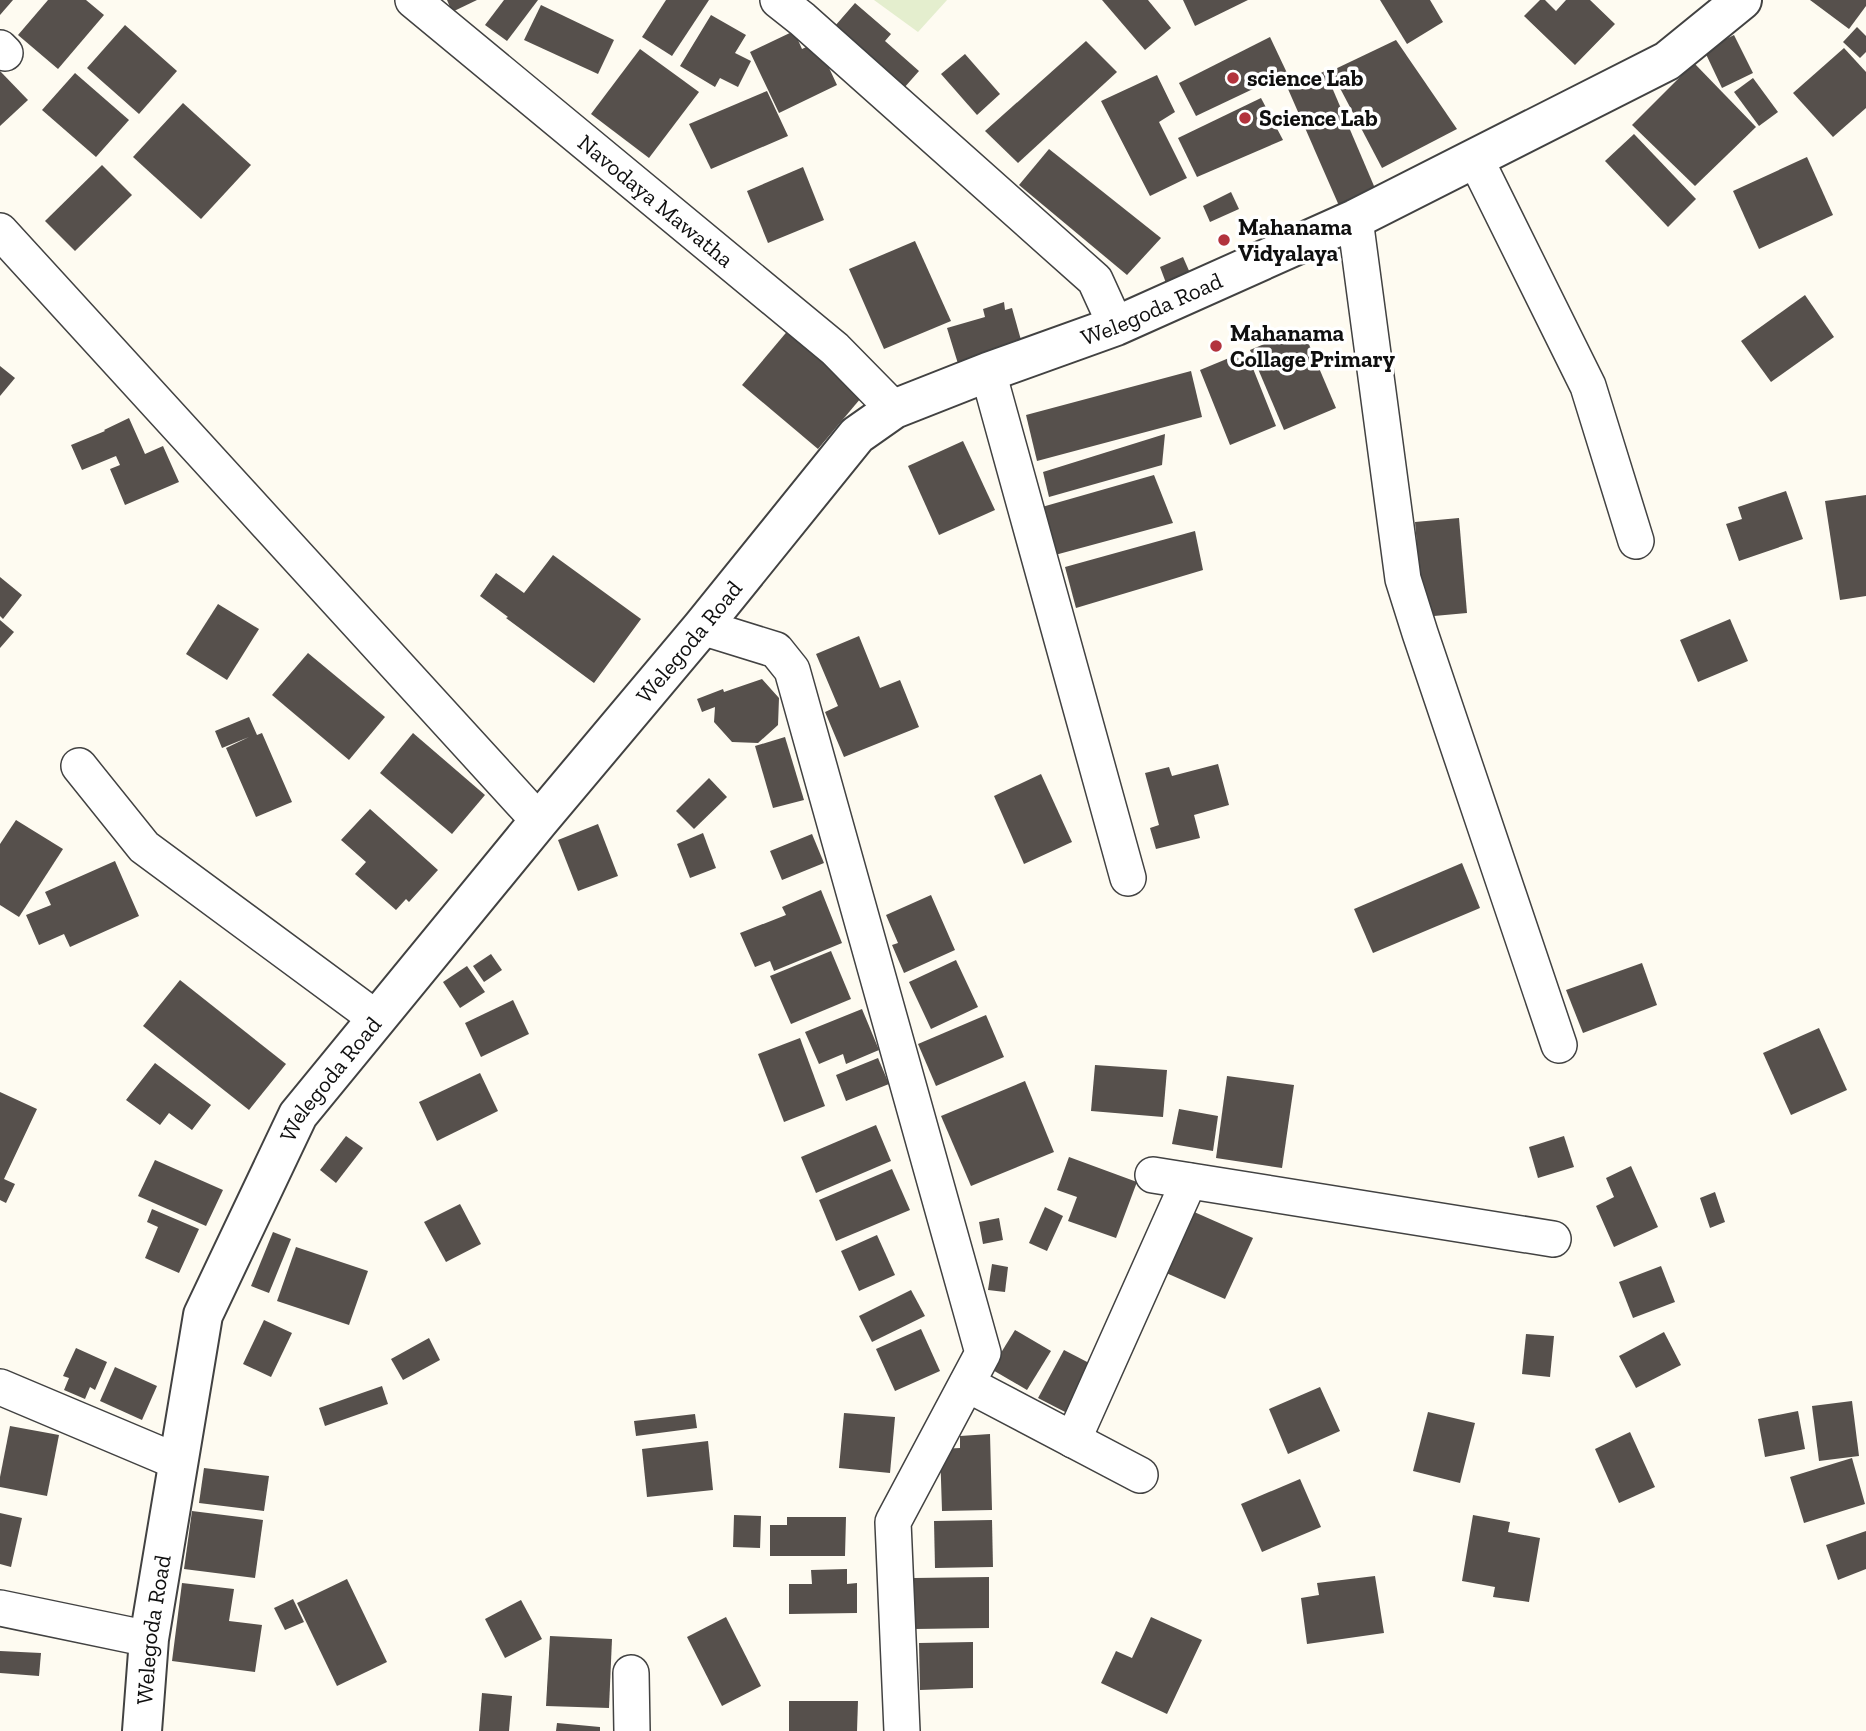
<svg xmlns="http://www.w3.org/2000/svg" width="1866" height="1731" font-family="'Zilla Slab',serif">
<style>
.pitch{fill:#e4eece}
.building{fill:#56504c}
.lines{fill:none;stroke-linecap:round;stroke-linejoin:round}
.minor-casing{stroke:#424242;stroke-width:38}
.tertiary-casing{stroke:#424242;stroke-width:42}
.minor{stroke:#fff;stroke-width:35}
.tertiary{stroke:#fff;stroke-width:38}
.poi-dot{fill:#b2333d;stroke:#fff;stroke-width:2.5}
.labels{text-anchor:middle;stroke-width:7;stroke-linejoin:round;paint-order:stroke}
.poi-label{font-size:23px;font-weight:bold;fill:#0f0f0f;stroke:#fff;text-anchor:start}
.street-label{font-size:23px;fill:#0f0f0f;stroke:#fff}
</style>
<rect width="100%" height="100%" fill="#fefbf1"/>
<!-- pitch -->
<path class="pitch" d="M874,0H947L918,32Z"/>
<!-- building -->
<g class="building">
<path d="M0,0H13L0,15Z"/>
<path d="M48,0H86L104,15L58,69L18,35Z"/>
<path d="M447,0H477L452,12Z"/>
<path d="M504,0H538L507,41L485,25Z"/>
<path d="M666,0H709L672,56L642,37Z"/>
<path d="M1102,0H1148L1171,28L1145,50Z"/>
<path d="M1183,0H1248L1195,26Z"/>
<path d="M1380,0H1430L1443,22L1407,44Z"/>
<path d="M1540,0H1545L1556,11L1566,0H1590L1615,24L1575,65L1524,16Z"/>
<path d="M1810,0H1866V6L1849,29Z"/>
<path d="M855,3L891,34L885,41L919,71L896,97L828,34Z"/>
<path d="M541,5L614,40L598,74L524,40Z"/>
<path d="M711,15L746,35L735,53L751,61L738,87L720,78L715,87L680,66Z"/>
<path d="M125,25L177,71L139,114L87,68Z"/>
<path d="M1857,27L1866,36V52L1860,58L1843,42Z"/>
<path d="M794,31L802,49L817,42L837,85L779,113L750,52Z"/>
<path d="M1734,35L1753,73L1722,88L1704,50Z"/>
<path d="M1270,37L1287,73L1196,116L1179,83Z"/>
<path d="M1396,40L1457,129L1382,168L1331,71Z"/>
<path d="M1086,41L1117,72L1018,163L985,131Z"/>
<path d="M1844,48L1866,72V108L1833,137L1793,93Z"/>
<path d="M640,49L699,92L649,158L591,114Z"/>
<path d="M965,54L1000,94L977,115L941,74Z"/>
<path d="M1694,63L1756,127L1695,186L1632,125Z"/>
<path d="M0,71L28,100L0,126Z"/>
<path d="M1325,71L1377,193L1340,208L1288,89Z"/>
<path d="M75,73L129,120L96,157L42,110Z"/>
<path d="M1157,75L1175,112L1159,122L1187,178L1150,196L1101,101Z"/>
<path d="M1753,78L1778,112L1759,126L1734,92Z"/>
<path d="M767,91L788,136L711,169L689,124Z"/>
<path d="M1261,98L1283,140L1197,177L1178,138Z"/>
<path d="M183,103L251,165L201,219L133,157Z"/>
<path d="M1634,134L1696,199L1668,227L1605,161Z"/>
<path d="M1049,149L1161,238L1127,275L1019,185Z"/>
<path d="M1807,157L1833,215L1759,249L1733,191Z"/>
<path d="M102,165L132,195L75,251L45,221Z"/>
<path d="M803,167L824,220L768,243L747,191Z"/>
<path d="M1231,192L1239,209L1210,222L1203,206Z"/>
<path d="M915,241L951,321L884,349L849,269Z"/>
<path d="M1183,257L1190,273L1166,283L1160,267Z"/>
<path d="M1805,295L1834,337L1771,382L1741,341Z"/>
<path d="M1004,302L1005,310L1012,308L1023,347L959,367L947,328L985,317L983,309Z"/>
<path d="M790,328L866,392L818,449L742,385Z"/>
<path d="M1302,328L1336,408L1284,430L1250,350Z"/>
<path d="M1246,351L1276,426L1230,445L1200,370Z"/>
<path d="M0,366L15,378L0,396Z"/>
<path d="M1191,371L1202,417L1037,461L1026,415Z"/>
<path d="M129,418L145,454L163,446L179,482L125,505L110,469L120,465L116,456L82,470L71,445L105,431L104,430Z"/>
<path d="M1165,434L1162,465L1049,497L1043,472Z"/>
<path d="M963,441L995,510L939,535L908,466Z"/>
<path d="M1154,475L1173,523L1055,555L1042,507Z"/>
<path d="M1786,491L1803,539L1739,561L1726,524L1742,519L1738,507Z"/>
<path d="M1866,495V596L1840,600L1825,501Z"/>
<path d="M1459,518L1467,613L1423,617L1415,522Z"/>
<path d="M1195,531L1203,570L1076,608L1065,567Z"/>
<path d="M553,555L641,619L594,683L506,618L508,617L480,596L496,573L524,593Z"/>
<path d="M0,577L22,595L3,619L0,616Z"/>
<path d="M218,604L259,629L227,680L186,654Z"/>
<path d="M1730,619L1748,661L1698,682L1680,640Z"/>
<path d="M0,620L14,632L0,648Z"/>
<path d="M859,636L880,688L900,680L919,727L844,757L825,712L838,706L816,654Z"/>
<path d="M308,653L385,717L349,760L272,695Z"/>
<path d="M762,679L779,698L778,725L758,743L732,742L714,722L715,707L702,712L697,699L723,689L724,692Z"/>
<path d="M249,717L257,735L262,733L292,802L256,817L226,748L249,737L222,748L215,731Z"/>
<path d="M413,733L485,795L452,834L380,773Z"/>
<path d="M785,737L804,800L773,808L755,746Z"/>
<path d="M1218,764L1229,805L1194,815L1200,838L1156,849L1150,828L1159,825L1145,773L1169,767L1172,776Z"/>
<path d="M1041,774L1072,842L1024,864L994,796Z"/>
<path d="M709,778L727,797L694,829L676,811Z"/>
<path d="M370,809L438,870L409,902L406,899L396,910L355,874L366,862L341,840Z"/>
<path d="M16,820L63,849L19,917L0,905V844Z"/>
<path d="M598,824L618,876L578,891L558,840Z"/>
<path d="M703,833L716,868L690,878L677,844Z"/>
<path d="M812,834L824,863L782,880L770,851Z"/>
<path d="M115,861L139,916L70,947L64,934L39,945L26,915L51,905L45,892Z"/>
<path d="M1462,863L1480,908L1373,953L1354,909Z"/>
<path d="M821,890L842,943L774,971L770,961L755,967L740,933L786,915L782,907Z"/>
<path d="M931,895L955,950L904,973L892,945L898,943L886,915Z"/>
<path d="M831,951L851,999L791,1024L770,976Z"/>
<path d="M491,954L502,970L484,982L473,966Z"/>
<path d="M956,960L978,1007L931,1029L909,982Z"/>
<path d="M1642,963L1657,1005L1583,1033L1566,990Z"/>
<path d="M467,966L485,992L460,1008L443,982Z"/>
<path d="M180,980L286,1064L249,1110L143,1026Z"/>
<path d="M513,1000L529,1034L481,1057L465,1023Z"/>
<path d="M862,1009L879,1050L846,1064L843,1054L819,1064L805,1032Z"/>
<path d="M986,1015L1004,1057L936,1086L918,1044Z"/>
<path d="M1819,1028L1847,1090L1791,1115L1763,1053Z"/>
<path d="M800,1038L825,1106L784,1122L758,1054Z"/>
<path d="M878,1058L889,1084L846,1101L836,1075Z"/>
<path d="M155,1063L211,1105L192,1130L169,1113L160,1125L126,1100Z"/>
<path d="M1095,1065L1167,1070L1163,1117L1091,1111Z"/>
<path d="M480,1073L498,1111L437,1141L419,1102Z"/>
<path d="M1227,1076L1294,1085L1282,1168L1216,1158Z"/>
<path d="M1025,1081L1054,1152L971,1186L941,1116Z"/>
<path d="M0,1092L37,1109L4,1179L15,1184L6,1203L0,1200Z"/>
<path d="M1179,1109L1218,1116L1213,1151L1172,1144Z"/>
<path d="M876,1125L891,1161L816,1193L801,1157Z"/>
<path d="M346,1136L363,1148L336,1183L320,1170Z"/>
<path d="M1564,1136L1574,1167L1538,1178L1529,1147Z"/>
<path d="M1069,1157L1137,1182L1116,1238L1068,1221L1077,1197L1057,1190Z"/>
<path d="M155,1160L223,1190L206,1226L138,1196Z"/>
<path d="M1631,1166L1658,1227L1614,1247L1596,1206L1614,1197L1606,1178Z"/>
<path d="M892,1169L910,1210L836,1241L819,1200Z"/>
<path d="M1715,1192L1725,1222L1710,1228L1700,1198Z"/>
<path d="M460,1204L481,1244L446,1262L424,1222Z"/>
<path d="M1045,1207L1063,1216L1047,1251L1029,1243Z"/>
<path d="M152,1209L199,1229L179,1273L145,1258L158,1227L147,1222Z"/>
<path d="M1192,1211L1253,1238L1225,1299L1164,1272Z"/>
<path d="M999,1218L1003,1240L983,1244L979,1222Z"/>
<path d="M273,1232L291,1239L269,1293L251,1286Z"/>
<path d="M877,1235L895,1275L859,1291L841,1251Z"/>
<path d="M296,1247L368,1271L349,1325L277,1301Z"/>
<path d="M992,1264L1008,1267L1005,1292L988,1290Z"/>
<path d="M1661,1266L1675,1302L1633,1318L1619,1282Z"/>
<path d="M911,1290L925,1316L872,1342L859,1316Z"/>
<path d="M264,1320L292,1333L271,1377L243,1364Z"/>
<path d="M921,1329L940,1371L895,1391L876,1349Z"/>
<path d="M1015,1330L1051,1351L1027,1390L991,1369Z"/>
<path d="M1664,1332L1681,1365L1636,1388L1619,1356Z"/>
<path d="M1526,1334L1554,1336L1550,1377L1522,1374Z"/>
<path d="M429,1338L440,1360L403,1380L391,1359Z"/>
<path d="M76,1348L107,1362L95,1390L90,1387L85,1399L64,1390L69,1378L63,1376Z"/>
<path d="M1064,1350L1093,1365L1067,1413L1038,1398Z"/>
<path d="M115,1367L157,1386L142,1420L100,1401Z"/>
<path d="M382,1386L388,1404L325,1426L319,1408Z"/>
<path d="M1320,1387L1340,1431L1288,1454L1269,1409Z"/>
<path d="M1852,1401L1859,1456L1819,1461L1812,1406Z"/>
<path d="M1798,1411L1805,1449L1765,1457L1758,1419Z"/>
<path d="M1428,1412L1475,1423L1460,1483L1413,1471Z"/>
<path d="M844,1413L895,1417L890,1473L839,1468Z"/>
<path d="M695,1414L697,1428L636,1436L634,1421Z"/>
<path d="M10,1426L59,1435L47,1496L0,1487V1477Z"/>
<path d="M1630,1432L1655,1487L1619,1503L1595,1449Z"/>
<path d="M990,1434L992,1510L942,1511L940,1449L960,1448V1436Z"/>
<path d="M708,1441L713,1490L647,1497L642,1449Z"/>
<path d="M1852,1458L1865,1504L1804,1523L1790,1477Z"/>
<path d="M204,1468L269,1476L264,1511L199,1503Z"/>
<path d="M1300,1479L1321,1527L1262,1552L1241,1504Z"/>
<path d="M192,1511L263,1520L255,1578L184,1569Z"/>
<path d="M0,1513L22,1518L11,1567L0,1564Z"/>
<path d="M734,1515L761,1516L760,1548L733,1547Z"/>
<path d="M1473,1515L1510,1522L1508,1532L1540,1538L1529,1602L1493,1597L1495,1587L1462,1581Z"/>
<path d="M787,1517H846L845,1556H770V1525H787Z"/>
<path d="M992,1520L993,1567L935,1568L934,1521Z"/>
<path d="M1866,1531V1569L1838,1580L1826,1545Z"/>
<path d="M847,1569V1584L857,1583V1613L789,1614V1584H812L811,1570Z"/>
<path d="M1375,1576L1384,1633L1307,1644L1301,1598L1319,1595L1317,1583Z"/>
<path d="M989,1577V1628L914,1629V1578Z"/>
<path d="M347,1579L387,1662L337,1686L297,1603Z"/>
<path d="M182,1583L234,1589L229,1621L262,1625L255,1672L172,1661Z"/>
<path d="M293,1599L304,1622L285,1630L274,1608Z"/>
<path d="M521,1600L542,1639L505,1658L485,1619Z"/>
<path d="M726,1617L761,1686L722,1706L687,1637Z"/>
<path d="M1151,1617L1202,1640L1167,1714L1101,1683L1116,1651L1132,1658Z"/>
<path d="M550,1636L612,1639L609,1708L546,1706Z"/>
<path d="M973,1642V1688L920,1690L919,1643Z"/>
<path d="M0,1651L41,1653L39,1676L0,1673Z"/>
<path d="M482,1693L512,1696L509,1731H479Z"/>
<path d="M789,1701H858L857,1731H789Z"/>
<path d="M557,1723L600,1727V1731H556Z"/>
</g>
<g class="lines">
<defs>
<g id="minor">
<path id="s1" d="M413,0L835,349L894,409"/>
<path d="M778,0L802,19L1095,280L1116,326"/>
<path d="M0,48L5,53"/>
<path d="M1475,158L1588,386L1636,541"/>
<path d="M1355,219L1403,579L1420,633L1559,1045"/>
<path d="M0,231L539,821"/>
<path d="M988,372L1128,878"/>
<path d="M702,627L776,650L792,670L983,1353L893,1522L902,1731"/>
<path d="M79,766L144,847L377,1019"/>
<path d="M1153,1175L1553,1239"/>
<path d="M967,1384L1140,1475"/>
<path d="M0,1387L178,1462"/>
<path d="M1073,1440L1189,1181"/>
<path d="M0,1608L149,1639"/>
<path d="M631,1673L632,1731"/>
</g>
<g id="tertiary">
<path id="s2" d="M142,1731L149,1639L203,1315L298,1115L539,821L702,627L857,435L894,409L988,372L1116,326L1355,219L1667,61L1742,0"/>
</g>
</defs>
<!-- minor casing -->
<use href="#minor" class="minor-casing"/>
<!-- tertiary casing -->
<use href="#tertiary" class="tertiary-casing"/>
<!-- minor -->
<use href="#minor" class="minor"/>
<!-- tertiary -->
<use href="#tertiary" class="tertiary"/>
</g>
<!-- markers -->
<g class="poi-dot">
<circle cx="1233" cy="78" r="7"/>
<circle cx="1245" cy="118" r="7"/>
<circle cx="1224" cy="240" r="7"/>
<circle cx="1216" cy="346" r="7"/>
</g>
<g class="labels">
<!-- poi labels -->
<g class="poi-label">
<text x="1247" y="86">science Lab</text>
<text x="1259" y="126">Science Lab</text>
<text x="1238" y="235">Mahanama<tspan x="1238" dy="26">Vidyalaya</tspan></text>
<text x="1230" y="341">Mahanama<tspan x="1230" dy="26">Collage Primary</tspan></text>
</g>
<!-- street labels -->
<g class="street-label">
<text dy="8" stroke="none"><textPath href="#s1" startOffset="315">Navodaya Mawatha</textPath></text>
<text dy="8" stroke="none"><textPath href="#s2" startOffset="1844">Welegoda Road</textPath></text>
<text dy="8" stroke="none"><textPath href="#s2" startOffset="1256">Welegoda Road</textPath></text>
<text dy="8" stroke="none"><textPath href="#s2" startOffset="690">Welegoda Road</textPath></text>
<text dy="8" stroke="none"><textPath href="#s2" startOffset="102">Welegoda Road</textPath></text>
</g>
</g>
</svg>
